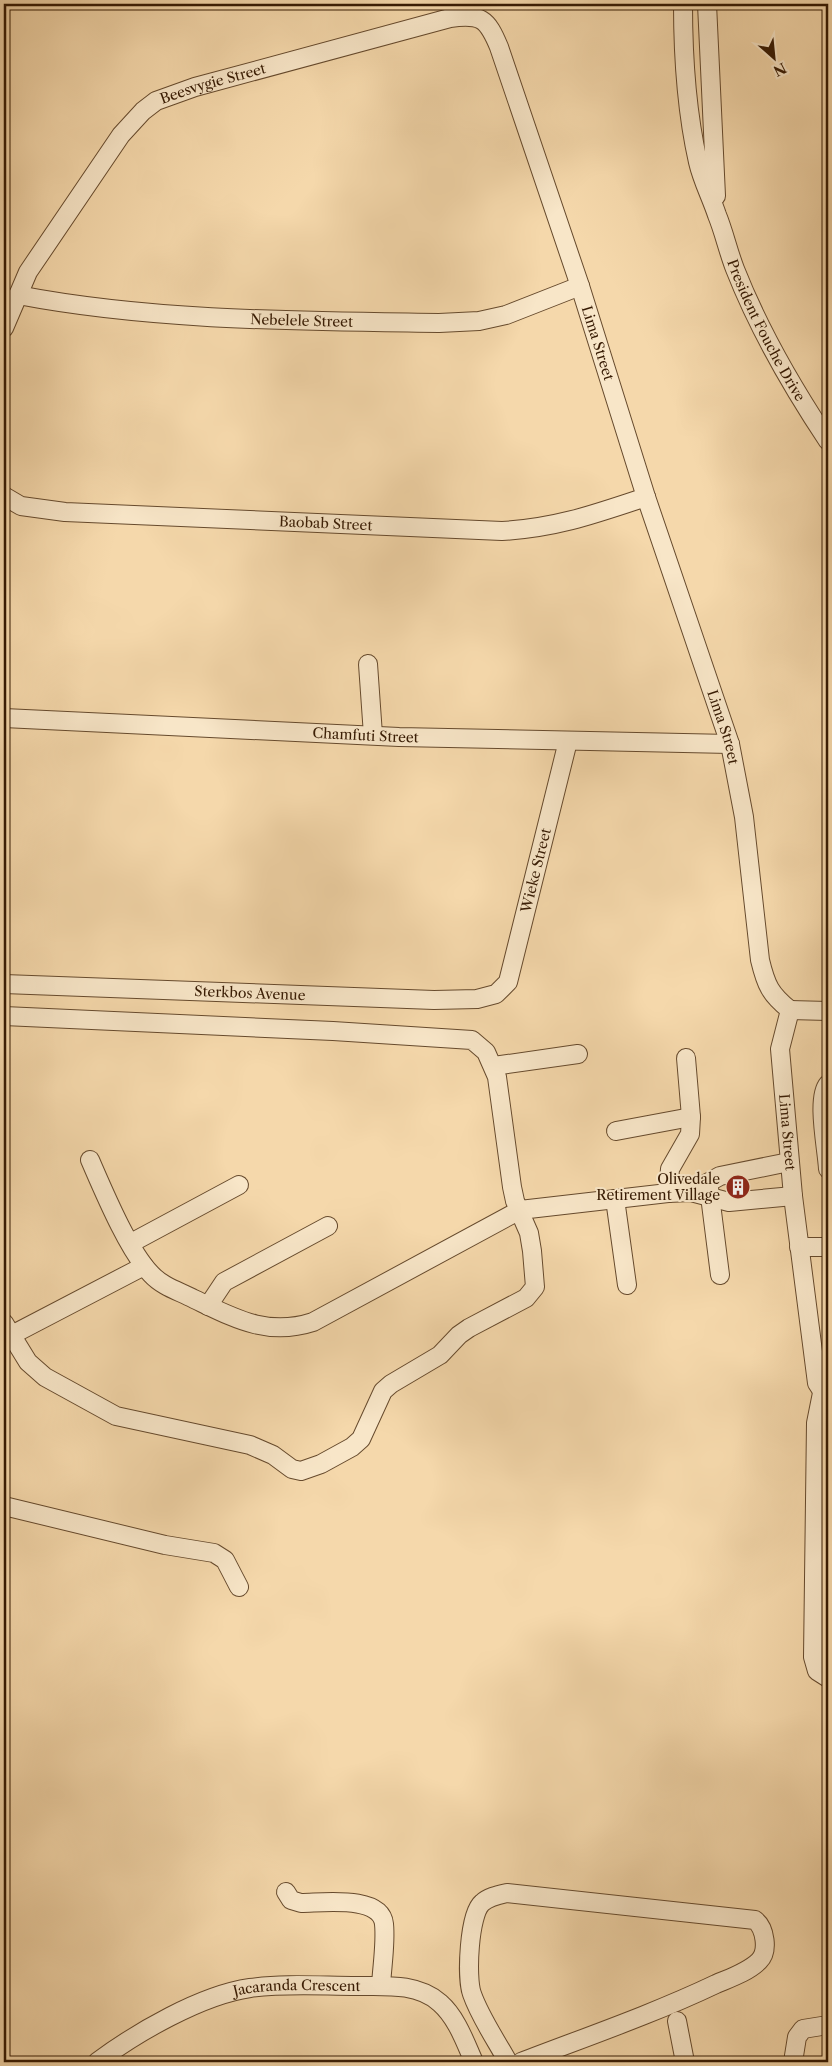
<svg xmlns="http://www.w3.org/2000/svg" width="832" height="2066" font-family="'Libre Caslon Text',serif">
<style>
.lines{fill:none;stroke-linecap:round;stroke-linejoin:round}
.minor-casing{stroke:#664a2d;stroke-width:20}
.minor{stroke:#f8e6c8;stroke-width:18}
.labels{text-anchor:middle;stroke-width:4;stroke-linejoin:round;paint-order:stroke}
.street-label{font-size:14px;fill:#361a03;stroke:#f8e6c8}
.poi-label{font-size:14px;fill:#361a03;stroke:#f8e6c8;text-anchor:end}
</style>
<rect width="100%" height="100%" fill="#f5d8ab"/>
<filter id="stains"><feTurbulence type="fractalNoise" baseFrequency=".004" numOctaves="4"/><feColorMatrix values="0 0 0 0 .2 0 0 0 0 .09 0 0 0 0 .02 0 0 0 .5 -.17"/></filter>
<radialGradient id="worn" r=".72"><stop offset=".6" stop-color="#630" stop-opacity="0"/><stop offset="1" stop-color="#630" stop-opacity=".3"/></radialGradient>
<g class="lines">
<defs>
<g id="minor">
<path id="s1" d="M683,4C683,57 686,109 698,162C702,180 711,197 717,215C724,232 728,251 735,269C759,330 792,387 828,441"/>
<path d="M707,4L716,196"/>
<path id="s2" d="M18,295C153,321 301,321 439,323L479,321L506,315L580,286"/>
<path id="s3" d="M4,328L28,272L121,135L143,111L156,101L195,87L450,18C481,14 487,18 499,47L580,286L646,497L730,744L744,817L760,960C766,985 770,994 790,1010L780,1049L793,1196L817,1383L828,1400"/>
<path id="s4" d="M4,496L21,506L65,512L502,531C556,528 595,514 646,497"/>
<path d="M368,664L373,735"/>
<path id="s5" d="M4,718L399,737L730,744"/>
<path id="s6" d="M4,984L434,1000L477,999L496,994L508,982L568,741"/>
<path d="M790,1010L828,1011"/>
<path d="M4,1016L333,1031L472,1040L486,1052L497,1077L512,1187L515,1201L529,1233L532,1251L535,1287L526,1298L469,1328L459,1335L440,1355L391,1384L383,1391L361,1439L352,1447L321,1464L301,1471L292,1469L273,1455L250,1445L116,1416L45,1377L28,1362L4,1323"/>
<path d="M494,1066L578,1054"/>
<path d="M828,1084C816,1098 827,1149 828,1169"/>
<path d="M616,1131L691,1117"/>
<path d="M90,1160C104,1192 128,1250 151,1274C163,1287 179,1291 194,1299C234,1318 267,1337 313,1322L520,1210L668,1193L691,1192L729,1202L793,1196"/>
<path d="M709,1188L720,1275"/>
<path d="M691,1192L720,1176L789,1162"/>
<path d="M668,1193L670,1169L690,1134L691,1117L686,1058"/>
<path d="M615,1199L627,1285"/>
<path d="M131,1243L239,1185"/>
<path d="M799,1247H828"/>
<path d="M208,1306L224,1282L328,1226"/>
<path d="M4,1339L144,1266"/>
<path d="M822,1393L816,1423L813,1657L817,1671L828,1678"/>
<path d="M4,1506L165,1545L214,1553L225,1560L239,1587"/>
<path d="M286,1892L291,1900L301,1903C323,1903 381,1895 384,1924C386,1943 382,1966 381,1986"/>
<path d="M677,2021L685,2062"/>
<path id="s7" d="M97,2062C136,2033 201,1995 250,1988C285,1983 322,1986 357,1986C385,1986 418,1983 440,2003C457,2018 465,2042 474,2062"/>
<path d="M508,2062C496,2040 480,2017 472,1994C466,1978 469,1914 482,1903C488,1897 498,1895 507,1893L755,1920C765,1928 769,1951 759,1961C748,1972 730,1978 716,1984C653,2014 586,2037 521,2062"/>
<path d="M793,2062L797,2037L803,2029L828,2025"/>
</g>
</defs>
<!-- minor casing -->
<use href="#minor" class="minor-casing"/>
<!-- minor -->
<use href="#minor" class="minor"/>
</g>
<!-- icons -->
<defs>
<symbol id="building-disc" viewBox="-11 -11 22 22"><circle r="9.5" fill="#8f2418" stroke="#f8e6c8"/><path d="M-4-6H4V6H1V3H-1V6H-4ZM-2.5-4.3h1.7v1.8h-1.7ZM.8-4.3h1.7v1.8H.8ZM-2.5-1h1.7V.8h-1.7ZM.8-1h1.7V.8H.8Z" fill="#fff"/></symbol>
</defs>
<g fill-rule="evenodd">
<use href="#building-disc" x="724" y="1173" width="28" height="28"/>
</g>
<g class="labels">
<!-- street labels -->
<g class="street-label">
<text dy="5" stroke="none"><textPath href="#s3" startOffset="335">Beesvygie Street</textPath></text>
<text dy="5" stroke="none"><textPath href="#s2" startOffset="285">Nebelele Street</textPath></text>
<text dy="5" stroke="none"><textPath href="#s1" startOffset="341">President Fouche Drive</textPath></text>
<text dy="5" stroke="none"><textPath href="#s3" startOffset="958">Lima Street</textPath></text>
<text dy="5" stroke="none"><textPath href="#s4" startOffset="325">Baobab Street</textPath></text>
<text dy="5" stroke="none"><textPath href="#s3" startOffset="1362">Lima Street</textPath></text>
<text dy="5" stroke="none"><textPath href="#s5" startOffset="362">Chamfuti Street</textPath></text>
<text dy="5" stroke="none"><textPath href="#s6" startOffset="625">Wieke Street</textPath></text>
<text dy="5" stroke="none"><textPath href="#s6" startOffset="246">Sterkbos Avenue</textPath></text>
<text dy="5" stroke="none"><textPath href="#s3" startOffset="1782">Lima Street</textPath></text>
<text dy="5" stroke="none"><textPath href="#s7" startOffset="218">Jacaranda Crescent</textPath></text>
</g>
<!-- poi labels -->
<g class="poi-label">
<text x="720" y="1184">Olivedale<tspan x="720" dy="16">Retirement Village</tspan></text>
</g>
</g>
<!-- margin -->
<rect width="832" height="2066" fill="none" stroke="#f5d8ab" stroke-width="20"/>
<rect x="5" y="5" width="822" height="2056" fill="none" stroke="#361a03" stroke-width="2.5"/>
<rect x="10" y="10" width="812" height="2046" fill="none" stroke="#361a03"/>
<!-- north arrow -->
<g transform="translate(774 58) rotate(153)" stroke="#f8e6c8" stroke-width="4" paint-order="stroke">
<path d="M0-4L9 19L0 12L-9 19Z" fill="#361a03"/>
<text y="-8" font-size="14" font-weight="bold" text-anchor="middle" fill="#361a03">N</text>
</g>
<rect width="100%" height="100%" filter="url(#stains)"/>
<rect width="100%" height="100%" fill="url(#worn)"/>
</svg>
